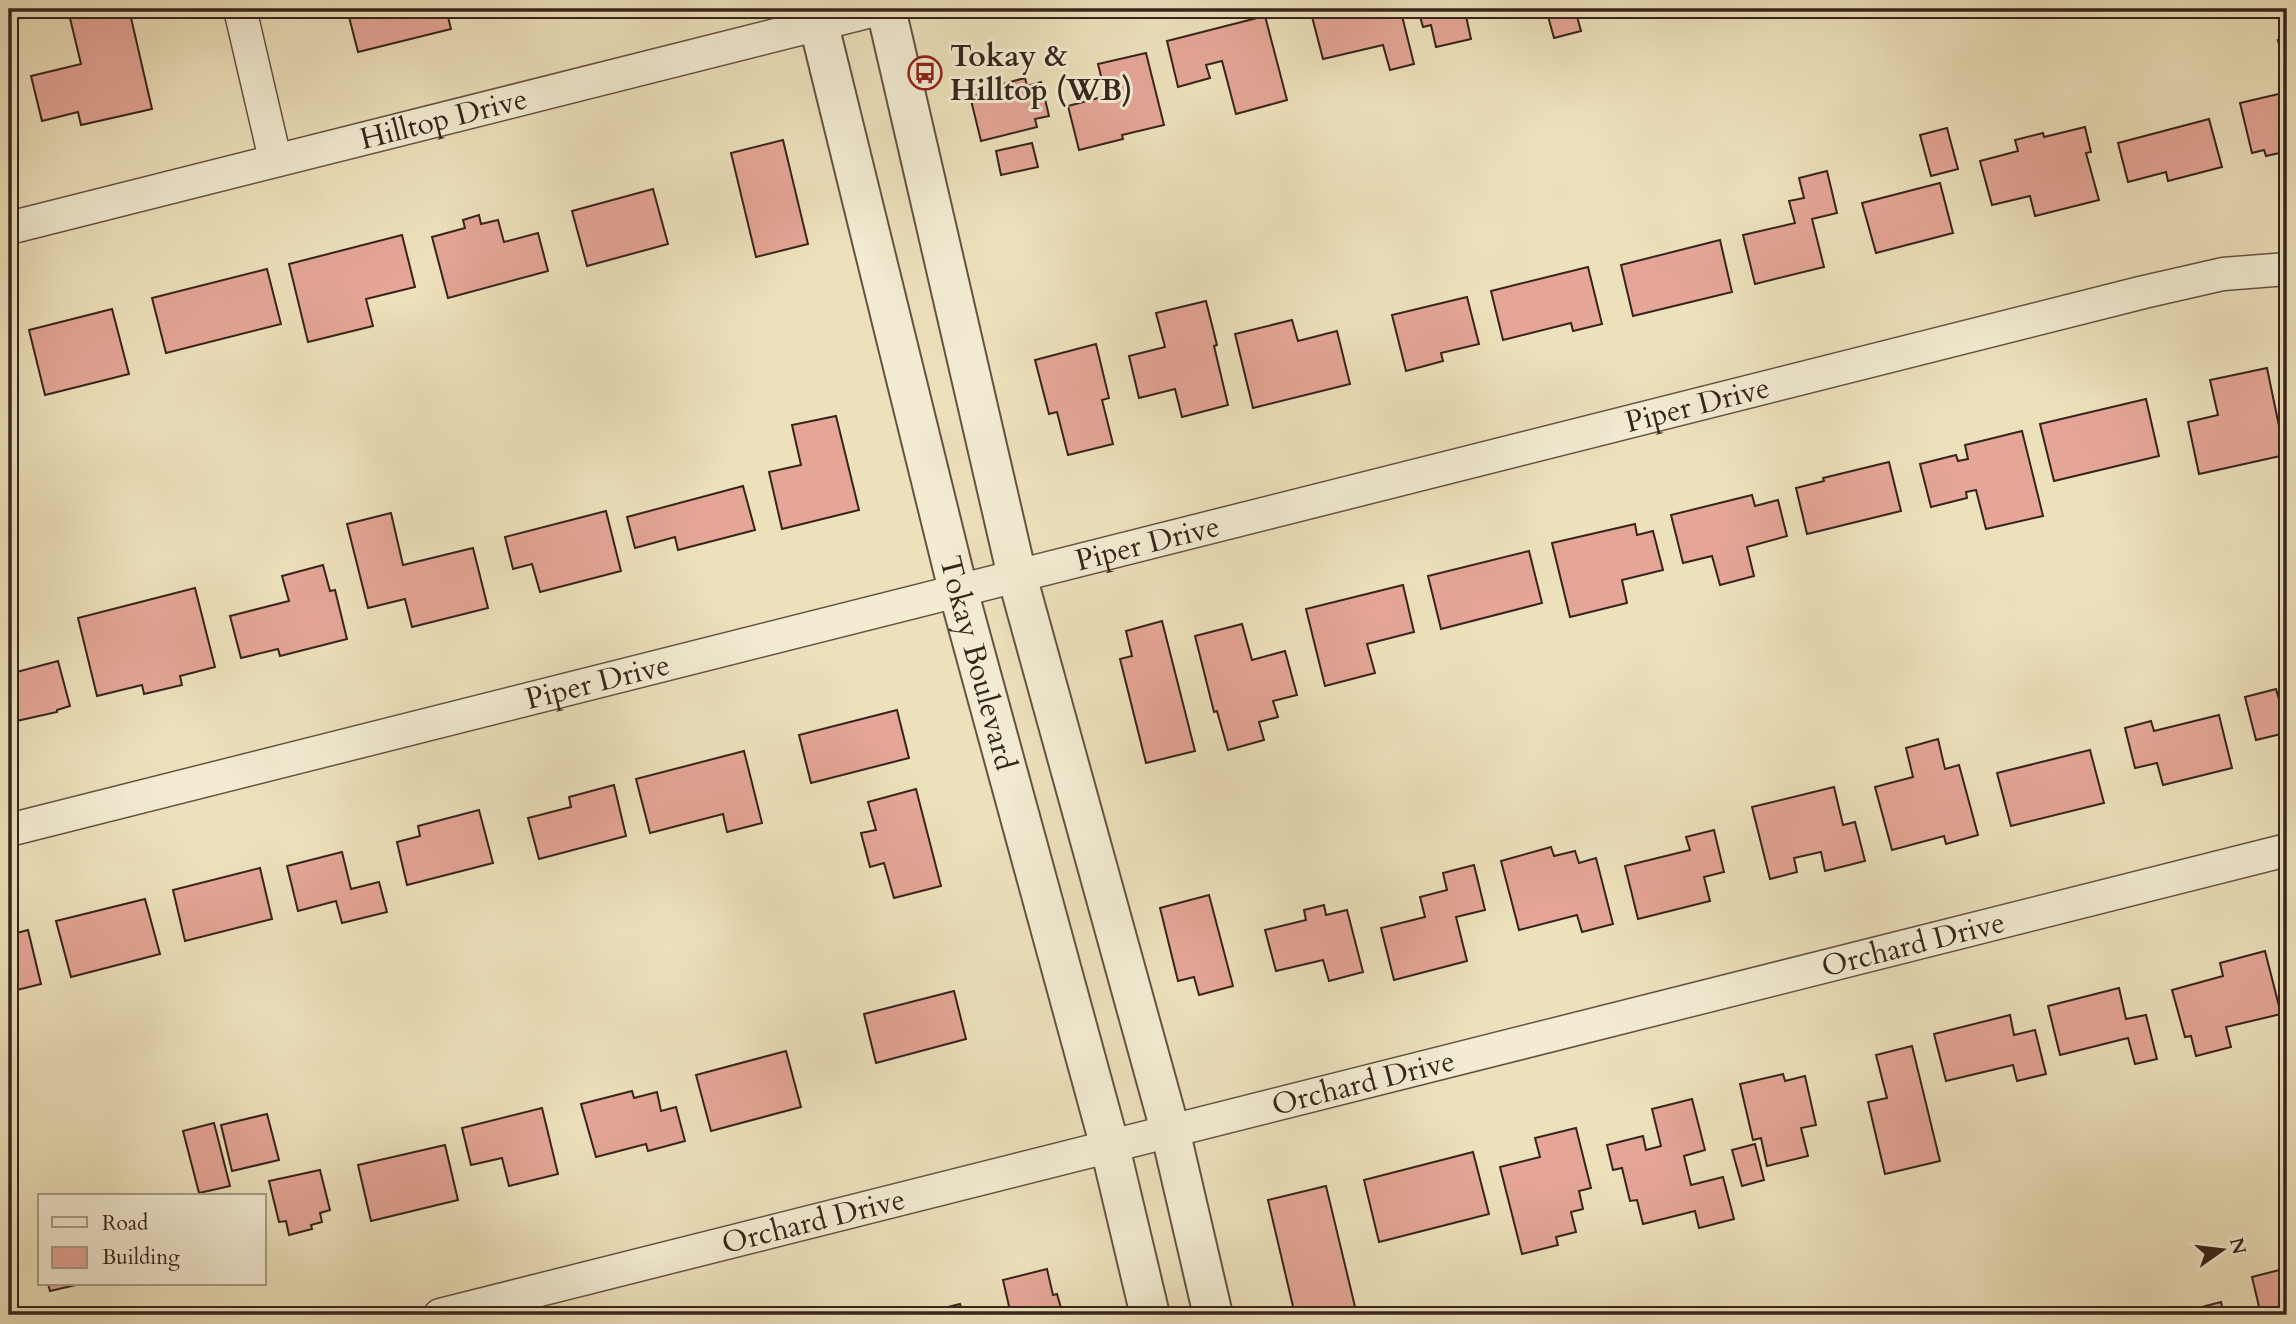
<svg xmlns="http://www.w3.org/2000/svg" width="2296" height="1324" font-family="Cardo,serif">
<style>
.building{fill:#e5a697;stroke:#37241b;stroke-width:2}
.lines{fill:none;stroke-linecap:round;stroke-linejoin:round}
.minor-casing{stroke:#645343;stroke-width:35}
.tertiary-casing{stroke:#645343;stroke-width:42}
.minor{stroke:#f3ecd3;stroke-width:32}
.tertiary{stroke:#f3ecd3;stroke-width:38}
.labels{text-anchor:middle;stroke-width:6;stroke-linejoin:round;paint-order:stroke}
.poi-label{font-size:30px;font-weight:bold;fill:#37241b;stroke:#f3ecd3;text-anchor:start}
.street-label{font-size:30px;fill:#37241b;stroke:#f3ecd3}
</style>
<rect width="100%" height="100%" fill="#ede1bc"/>
<filter id="stains"><feTurbulence type="fractalNoise" baseFrequency=".00286" numOctaves="4"/><feColorMatrix values="0 0 0 0 .2 0 0 0 0 .09 0 0 0 0 .02 0 0 0 .5 -.17"/></filter>
<radialGradient id="worn" r=".72"><stop offset=".6" stop-color="#630" stop-opacity="0"/><stop offset="1" stop-color="#630" stop-opacity=".3"/></radialGradient>
<!-- building -->
<g class="building">
<path d="M93,9H129L152,109L81,125L78,112L42,121L31,76L81,64L69,14Z"/>
<path d="M347,9H446L451,29L358,52Z"/>
<path d="M1310,9H1376L1378,18L1401,12L1414,64L1390,70L1383,45L1323,59Z"/>
<path d="M1418,9H1497L1466,16L1471,39L1436,47L1431,25L1423,27Z"/>
<path d="M1546,9H1575L1581,31L1554,38Z"/>
<path d="M1591,9H1612L1592,14Z"/>
<path d="M1265,16L1287,100L1236,114L1222,61L1206,65L1210,78L1178,87L1167,41Z"/>
<path d="M2287,38V80L2278,40Z"/>
<path d="M1146,53L1164,125L1122,135L1123,139L1079,150L1068,106L1106,96L1098,64Z"/>
<path d="M1025,78L1027,86L1041,82L1049,116L1035,119L1037,127L981,141L970,96L992,91L991,87Z"/>
<path d="M2287,92V145L2283,146L2284,152L2266,156L2264,150L2252,153L2240,103Z"/>
<path d="M2209,119L2222,167L2168,181L2166,172L2128,182L2118,143Z"/>
<path d="M2085,127L2091,152L2086,153L2099,200L2035,216L2030,196L1992,205L1980,161L2018,151L2015,140L2043,133L2044,137Z"/>
<path d="M1947,128L1958,169L1931,176L1920,135Z"/>
<path d="M783,140L808,244L756,257L731,153Z"/>
<path d="M1032,143L1038,167L1001,175L996,151Z"/>
<path d="M1827,171L1837,213L1812,219L1824,267L1755,284L1743,235L1795,223L1789,201L1804,198L1799,178Z"/>
<path d="M1940,183L1953,233L1876,253L1862,203Z"/>
<path d="M653,189L668,244L587,266L572,211Z"/>
<path d="M479,215L481,224L498,220L504,242L538,233L548,271L448,298L432,237L465,228L463,220Z"/>
<path d="M402,235L415,287L366,299L373,326L308,342L289,264Z"/>
<path d="M1720,240L1732,292L1633,316L1621,265Z"/>
<path d="M1588,267L1602,324L1573,331L1571,323L1503,340L1491,291Z"/>
<path d="M267,269L281,324L166,353L152,298Z"/>
<path d="M1467,297L1479,344L1441,353L1443,361L1406,371L1392,315Z"/>
<path d="M1206,301L1217,345L1214,346L1228,405L1182,417L1175,389L1139,398L1129,356L1165,347L1156,313Z"/>
<path d="M112,309L129,374L45,395L29,330Z"/>
<path d="M1292,320L1298,341L1337,331L1350,384L1253,408L1235,334Z"/>
<path d="M1096,344L1109,398L1102,400L1113,444L1068,455L1057,412L1049,414L1035,360Z"/>
<path d="M2267,368L2285,455L2199,474L2188,422L2218,415L2210,380Z"/>
<path d="M2146,399L2159,456L2054,481L2040,424Z"/>
<path d="M836,416L859,510L782,529L769,472L801,465L792,425Z"/>
<path d="M2022,431L2043,516L1986,529L1976,490L1966,492L1967,498L1931,507L1920,464L1956,455L1958,461L1968,459L1965,445Z"/>
<path d="M1889,462L1901,511L1807,534L1796,488L1824,481L1823,478Z"/>
<path d="M743,486L755,530L678,550L675,537L635,548L627,517Z"/>
<path d="M1752,495L1755,506L1778,500L1787,536L1747,547L1754,576L1720,585L1712,556L1683,563L1671,515Z"/>
<path d="M606,511L621,571L540,592L532,564L513,569L505,537Z"/>
<path d="M391,513L403,565L473,548L488,608L412,627L405,599L368,608L347,524Z"/>
<path d="M1635,524L1637,535L1653,531L1663,570L1622,580L1627,603L1570,617L1552,543Z"/>
<path d="M1529,551L1542,603L1441,629L1428,576Z"/>
<path d="M323,565L330,591L335,590L347,639L280,656L278,649L241,658L230,616L289,601L282,576Z"/>
<path d="M1403,585L1414,632L1367,644L1375,673L1325,686L1306,609Z"/>
<path d="M195,588L215,667L180,676L182,685L144,694L142,685L97,696L78,618Z"/>
<path d="M1162,621L1195,751L1146,763L1120,659L1132,656L1126,631Z"/>
<path d="M1242,624L1252,660L1285,651L1297,695L1273,701L1278,717L1259,722L1264,740L1228,750L1217,711L1214,712L1195,636Z"/>
<path d="M58,661L70,706L57,710V712L12,722L9,710V674Z"/>
<path d="M2276,689L2279,699L2287,697L2286,753L2281,734L2256,740L2245,697Z"/>
<path d="M897,710L909,758L811,783L799,735Z"/>
<path d="M2219,715L2232,768L2163,785L2157,763L2135,768L2125,728L2151,721L2154,731Z"/>
<path d="M1938,739L1945,769L1959,765L1978,835L1946,844L1944,836L1892,850L1875,787L1913,777L1906,748Z"/>
<path d="M2090,750L2104,803L2011,826L1997,773Z"/>
<path d="M744,751L762,823L727,832L723,814L650,833L636,779Z"/>
<path d="M614,785L626,836L539,859L528,818L571,807L569,797Z"/>
<path d="M1834,787L1843,825L1855,822L1865,861L1825,871L1821,852L1794,858L1797,872L1770,879L1752,807Z"/>
<path d="M916,789L941,886L894,898L884,863L870,867L861,833L876,830L868,802Z"/>
<path d="M479,810L493,863L407,885L397,842L420,836L418,826Z"/>
<path d="M1714,830L1724,872L1704,877L1710,901L1638,919L1625,866L1690,850L1686,837Z"/>
<path d="M1551,847L1554,856L1575,851L1579,863L1596,858L1613,924L1582,932L1577,915L1519,930L1501,861Z"/>
<path d="M342,852L351,889L379,882L387,912L342,923L336,901L298,911L287,866Z"/>
<path d="M1474,865L1485,910L1456,917L1467,961L1394,980L1381,928L1425,917L1420,897L1447,890L1443,873Z"/>
<path d="M260,868L272,919L185,941L173,890Z"/>
<path d="M1209,895L1233,986L1199,995L1194,977L1178,981L1160,908Z"/>
<path d="M145,899L160,954L71,977L56,921Z"/>
<path d="M1324,905L1326,915L1347,910L1363,972L1329,981L1323,960L1276,971L1265,930L1306,920L1304,910Z"/>
<path d="M28,930L41,984L9,992V935Z"/>
<path d="M2265,951L2281,1014L2226,1027L2231,1047L2196,1056L2191,1036L2185,1037L2172,990L2223,976L2220,963Z"/>
<path d="M2119,988L2126,1019L2146,1015L2157,1059L2135,1064L2128,1038L2060,1055L2048,1006Z"/>
<path d="M954,991L966,1039L876,1063L864,1014Z"/>
<path d="M2010,1015L2014,1035L2035,1030L2046,1074L2017,1081L2013,1065L1946,1081L1934,1034Z"/>
<path d="M1912,1046L1940,1161L1885,1174L1868,1102L1887,1098L1876,1055Z"/>
<path d="M786,1051L801,1107L711,1131L696,1075Z"/>
<path d="M1783,1074L1785,1081L1805,1076L1816,1125L1801,1128L1808,1156L1767,1166L1761,1138L1753,1140L1740,1084Z"/>
<path d="M632,1091L634,1098L657,1092L661,1111L676,1107L685,1141L648,1151L646,1144L596,1157L581,1104Z"/>
<path d="M1692,1099L1705,1150L1684,1156L1691,1185L1723,1177L1734,1219L1699,1228L1695,1211L1643,1224L1637,1200L1630,1201L1622,1168L1613,1170L1607,1145L1643,1136L1646,1150L1661,1146L1652,1109Z"/>
<path d="M542,1108L558,1174L509,1186L502,1158L471,1165L462,1128Z"/>
<path d="M267,1114L279,1160L232,1171L221,1125Z"/>
<path d="M214,1123L230,1186L199,1193L183,1131Z"/>
<path d="M1576,1128L1591,1188L1579,1191L1583,1209L1571,1212L1576,1232L1556,1237L1558,1245L1522,1254L1500,1167L1540,1157L1535,1138Z"/>
<path d="M1755,1144L1764,1180L1742,1186L1732,1150Z"/>
<path d="M445,1145L458,1200L371,1221L358,1165Z"/>
<path d="M1473,1152L1489,1214L1379,1242L1364,1180Z"/>
<path d="M320,1170L330,1210L320,1213L322,1222L311,1225L312,1229L289,1235L286,1221L279,1222L269,1181Z"/>
<path d="M1326,1186L1357,1315H1295L1268,1200Z"/>
<path d="M2287,1241V1267L2281,1243Z"/>
<path d="M2287,1268V1315H2261L2252,1277Z"/>
<path d="M1047,1269L1053,1295L1057,1294L1063,1315H1011L1003,1280Z"/>
<path d="M48,1284H80L50,1291Z"/>
<path d="M2221,1302L2224,1315H2171Z"/>
<path d="M960,1304L963,1315H916Z"/>
<path d="M912,1309L913,1315H885Z"/>
</g>
<g class="lines">
<defs>
<g id="minor">
<path d="M240,9L275,159"/>
<path id="s1" d="M9,228L879,9"/>
<path id="s2" d="M9,830L2144,292L2223,274L2287,269"/>
<path id="s3" d="M440,1315L2287,850"/>
</g>
<g id="tertiary">
<path id="s4" d="M815,9L958,590L1110,1147L1150,1315"/>
<path d="M886,9L1017,576L1170,1130L1213,1315"/>
</g>
</defs>
<!-- minor casing -->
<use href="#minor" class="minor-casing"/>
<!-- tertiary casing -->
<use href="#tertiary" class="tertiary-casing"/>
<!-- minor -->
<use href="#minor" class="minor"/>
<!-- tertiary -->
<use href="#tertiary" class="tertiary"/>
</g>
<!-- icons -->
<defs>
<symbol id="bus-ring" viewBox="-11 -11 22 22"><circle r="9.5" fill="#f3ecd3" stroke="#8f2418" stroke-width="1.5"/><path d="M-5-6H5V4H4V6H2V4H-2V6H-4V4H-5ZM-3.5-4V0h7V-4ZM-3.5 1.2v1.5H-2V1.2ZM2 1.2v1.5H3.5V1.2Z" fill="#8f2418"/></symbol>
</defs>
<g fill-rule="evenodd">
<use href="#bus-ring" x="906" y="54" width="38" height="38"/>
</g>
<g class="labels">
<!-- poi labels -->
<g class="poi-label">
<text x="950" y="66">Tokay &amp;<tspan x="950" dy="34">Hilltop (WB)</tspan></text>
</g>
<!-- street labels -->
<g class="street-label">
<text dy="10" stroke="none"><textPath href="#s1" startOffset="448">Hilltop Drive</textPath></text>
<text dy="10" stroke="none"><textPath href="#s2" startOffset="1741">Piper Drive</textPath></text>
<text dy="10" stroke="none"><textPath href="#s2" startOffset="1174">Piper Drive</textPath></text>
<text dy="10" stroke="none"><textPath href="#s4" startOffset="674">Tokay Boulevard</textPath></text>
<text dy="10" stroke="none"><textPath href="#s2" startOffset="607">Piper Drive</textPath></text>
<text dy="10" stroke="none"><textPath href="#s3" startOffset="1519">Orchard Drive</textPath></text>
<text dy="10" stroke="none"><textPath href="#s3" startOffset="952">Orchard Drive</textPath></text>
<text dy="10" stroke="none"><textPath href="#s3" startOffset="385">Orchard Drive</textPath></text>
</g>
</g>
<!-- margin -->
<rect width="2296" height="1324" fill="none" stroke="#ede1bc" stroke-width="35"/>
<rect x="10" y="10" width="2275" height="1303" fill="none" stroke="#37241b" stroke-width="3.5"/>
<rect x="18" y="18" width="2261" height="1289" fill="none" stroke="#37241b" stroke-width="2"/>
<!-- legend -->
<rect x="38" y="1194" width="228" height="91" fill="#f3ecd3" stroke="#a89c89" stroke-width="2"/>
<rect x="52" y="1217" width="35" height="10" fill="#f3ecd3" stroke="#a89c89" stroke-width="2"/>
<text x="102" y="1230" font-size="21" fill="#37241b">Road</text>
<rect x="52" y="1247" width="35" height="21" fill="#e5a697" stroke="#a89c89" stroke-width="2"/>
<text x="102" y="1264" font-size="21" fill="#37241b">Building</text>
<!-- north arrow -->
<g transform="translate(2222 1250) rotate(76)" stroke="#f3ecd3" stroke-width="5" paint-order="stroke">
<path d="M0-5L12 26L0 18L-12 26Z" fill="#37241b"/>
<text y="-10" font-size="19" font-weight="bold" text-anchor="middle" fill="#37241b">N</text>
</g>
<rect width="100%" height="100%" filter="url(#stains)"/>
<rect width="100%" height="100%" fill="url(#worn)"/>
</svg>
